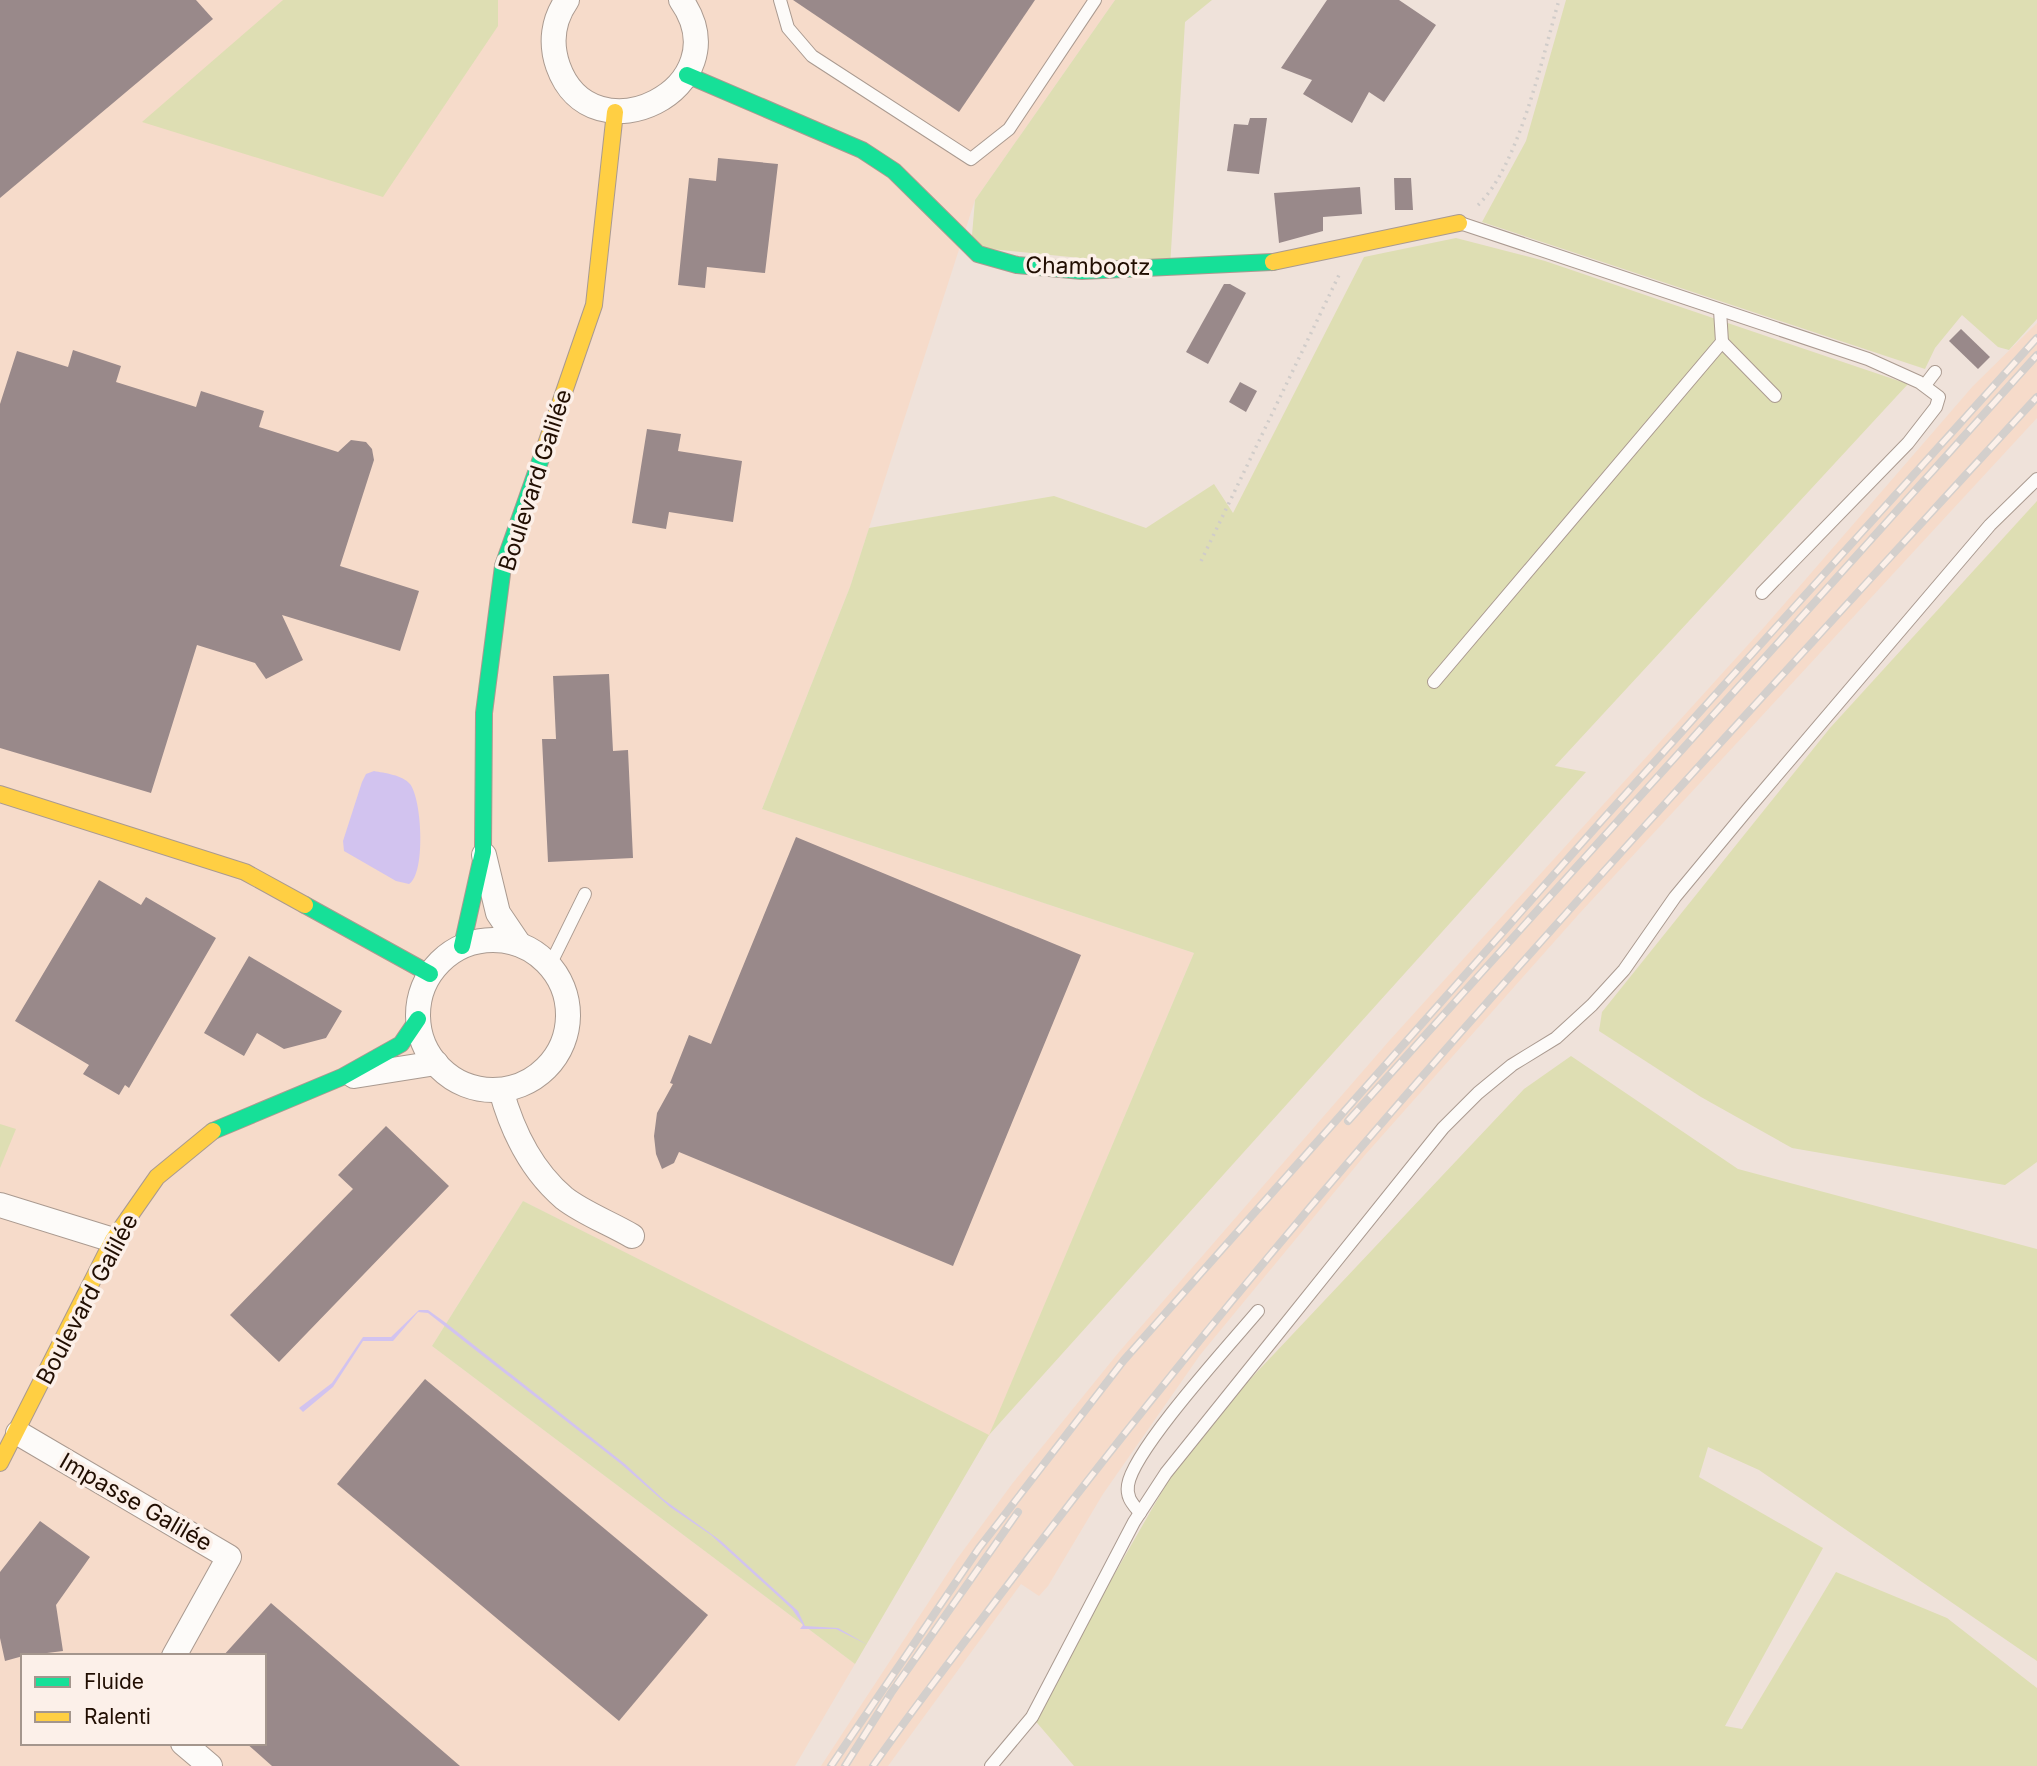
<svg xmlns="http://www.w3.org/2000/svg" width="2037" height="1766" font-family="Inter,sans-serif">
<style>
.built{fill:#f6dbca;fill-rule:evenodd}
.green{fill:#dedeb3}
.water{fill:#d2c3ef}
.building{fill:#99898a}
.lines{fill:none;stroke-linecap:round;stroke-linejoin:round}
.lane-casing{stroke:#aa9a90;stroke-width:14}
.street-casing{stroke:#aa9a90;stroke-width:26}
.fast-casing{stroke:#aa9a90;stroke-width:18}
.slow-casing{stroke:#aa9a90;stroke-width:18}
.path{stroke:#d0ccc9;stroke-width:3.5;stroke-dasharray:2 5;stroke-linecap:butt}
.lane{stroke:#fdfbf9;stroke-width:12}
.street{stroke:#fdfbf9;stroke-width:24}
.fast{stroke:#16e098;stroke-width:16}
.slow{stroke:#ffcf43;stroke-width:16}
.rail-casing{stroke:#d3cfcc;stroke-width:8}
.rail{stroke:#fcf0e9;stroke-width:5;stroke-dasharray:16;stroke-linecap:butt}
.labels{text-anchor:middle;stroke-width:7;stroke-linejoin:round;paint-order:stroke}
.street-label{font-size:23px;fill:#210e02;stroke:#fcf0e9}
</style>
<rect width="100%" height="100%" fill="#efe2da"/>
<!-- built -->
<g class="built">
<path d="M0,0H1115L975,200L850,587L762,809L1194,953L989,1436L523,1201L432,1346L855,1664L795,1766H0ZM23,1656H264V1743H23Z"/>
<path d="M2037,323V418L1578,915L1365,1155L1200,1355L1103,1494L1048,1586L1039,1596L1021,1584L888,1766H821L957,1559L1012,1484L1119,1352L1389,1041L1766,625L1973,386Z"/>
</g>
<!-- green -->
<g class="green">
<path d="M283,0H498V26L383,197L142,122Z"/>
<path d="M1115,0H1212L1185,22L1170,267L971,247L975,200Z"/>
<path d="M1566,0H2037V319L2009,350L1998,347L1962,315L1935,348L1925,369L1482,222L1526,141Z"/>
<path d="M1456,238L1545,261L1908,384L1555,766L1586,772L989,1435L855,1664L432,1346L523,1201L989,1435L1194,953L762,809L850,587L869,528L1054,496L1146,528L1214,484L1233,513L1364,257Z"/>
<path d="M2037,501V1162L2005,1185L1792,1148L1701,1097L1599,1031L1602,1012L1830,728Z"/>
<path d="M1571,1056L1738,1169L2037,1249V1661L1759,1470L1708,1447L1699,1477L1823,1548L1725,1726L1742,1729L1836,1572L1947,1618L2037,1688V1766H1074L1032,1717L1190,1443L1524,1089Z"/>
<path d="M0,1124L16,1129L0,1168Z"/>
</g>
<!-- water -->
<g class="water">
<path d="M374,771C384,773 403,775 410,784C422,799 426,874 409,884L396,881L344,851L343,841L362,782L366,774Z"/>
<path d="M419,1310H428L446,1323L625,1464L663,1499L721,1541L798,1611L805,1626L838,1628L868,1645L836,1629H800L803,1625L792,1609L711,1535L670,1507L621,1464L428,1313L418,1312L393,1341H363L333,1387L303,1412L299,1408L332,1383L363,1337H391Z"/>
</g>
<!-- building -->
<g class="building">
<path d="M0,0H196L213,19L0,198Z"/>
<path d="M793,0H1035L959,112Z"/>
<path d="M1327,0H1399L1436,25L1384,102L1369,92L1352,123L1303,94L1312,80L1281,68Z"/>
<path d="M1250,118H1267L1259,174L1227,171L1234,124L1248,125Z"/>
<path d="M718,158L778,164L765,273L707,267L705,288L678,285L689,178L716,181Z"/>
<path d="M1394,178H1411L1413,210H1395Z"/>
<path d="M1360,187L1362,214L1323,217V231L1279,243L1274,193Z"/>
<path d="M1224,284H1230L1246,293L1208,364L1186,352Z"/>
<path d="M1961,329L1990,357L1978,369L1949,341Z"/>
<path d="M73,350L121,366L116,382L196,407L201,391L264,411L259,427L338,452L351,440L366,442L372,449L374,460L340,566L419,591L400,651L282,615L303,660L266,679L255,663L197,645L151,793L0,748V404L17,351L68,367Z"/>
<path d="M1240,382L1257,391L1246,412L1229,402Z"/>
<path d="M647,429L681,434L678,451L742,461L733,522L669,512L666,529L632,523Z"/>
<path d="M609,674L613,751L628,750L633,858L548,862L542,739H556L553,676Z"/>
<path d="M796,837L1081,955L953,1266L679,1152L674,1163L662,1169L656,1154L654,1136L657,1113L673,1084L670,1083L689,1035L711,1044Z"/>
<path d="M99,880L141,905L146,897L216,938L129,1088L125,1085L119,1095L83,1074L89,1065L15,1021Z"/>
<path d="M249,956L342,1011L326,1038L284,1049L257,1033L244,1056L204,1033Z"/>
<path d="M386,1126L449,1186L279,1362L230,1315L353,1189L338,1175Z"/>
<path d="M425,1379L708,1615L619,1721L337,1484Z"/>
<path d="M40,1521L90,1557L56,1605L63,1651L23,1656L5,1661L0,1638V1572Z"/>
<path d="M271,1603L460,1766H272L246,1743H264V1656H223Z"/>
</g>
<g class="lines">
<defs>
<g id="lane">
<path d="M780,0L788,28L812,56L971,159L1009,129L1095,0"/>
<path d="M1460,223L1868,359L1919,382L1939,397L1936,407L1908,443L1762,593"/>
<path d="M1722,342L1775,396"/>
<path d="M1925,385L1935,372"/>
<path d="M1434,682L1722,342L1720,310"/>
<path d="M550,965L585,894"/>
<path d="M1140,1513C1133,1504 1126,1498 1128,1485C1133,1450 1231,1343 1258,1311"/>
<path d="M991,1766L1032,1717L1134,1522L1166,1473L1443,1128L1478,1093L1512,1065L1556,1038L1592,1005L1624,970L1675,897L1748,809L1990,525L2037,479"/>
</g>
<g id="street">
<path d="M567,0C553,20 550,43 558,66C592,162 743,88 681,0"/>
<path d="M484,855L498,913L519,944"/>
<circle cx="493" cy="1015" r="75"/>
<path d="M354,1076L436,1063"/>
<path d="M501,1090C512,1130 531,1170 564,1198C583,1213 610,1223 632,1236"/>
<path d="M0,1205L113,1240"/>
<path d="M18,1433L229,1557L174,1656"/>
<path d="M183,1743L210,1766"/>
</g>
<g id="fast">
<path d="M687,75L862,150L894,171L978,254L1017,265L1082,271L1273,262"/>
<path d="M305,905L430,974"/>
<path d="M462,946L483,852L484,713L503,566L544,450"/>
<path d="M213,1131L342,1077L401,1044L418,1019"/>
</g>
<g id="slow">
<path d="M1273,262L1459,223"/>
<path d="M544,450L594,305L615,112"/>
<path d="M0,794L245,872L305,905"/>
<path d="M0,1463L113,1240L157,1177L213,1131"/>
</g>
</defs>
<!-- lane casing -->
<use href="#lane" class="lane-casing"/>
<!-- street casing -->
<use href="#street" class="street-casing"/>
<!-- fast casing -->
<use href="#fast" class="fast-casing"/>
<!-- slow casing -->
<use href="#slow" class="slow-casing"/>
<!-- path -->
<g class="path">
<path d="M1478,205C1519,166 1543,55 1559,0"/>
<path d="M1201,561L1340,273"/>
</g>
<!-- lane -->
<use href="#lane" class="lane"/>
<!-- street -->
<use href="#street" class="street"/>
<!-- fast -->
<use href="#fast" class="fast"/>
<!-- slow -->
<use href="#slow" class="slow"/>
<defs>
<g id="rail">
<path d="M1348,1121L2037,355"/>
<path d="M831,1766L979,1548L1124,1360L1604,818L2037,338"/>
<path d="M845,1766L891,1693L1018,1512"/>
<path d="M873,1766C920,1699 970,1635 1019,1570C1332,1156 1687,780 2037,397"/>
</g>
</defs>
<!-- rail casing -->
<use href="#rail" class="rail-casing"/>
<!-- rail -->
<use href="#rail" class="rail"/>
</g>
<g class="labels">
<!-- street labels -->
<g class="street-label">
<text transform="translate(1088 266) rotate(1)" y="8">Chambootz</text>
<text transform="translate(535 480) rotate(-72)" y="8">Boulevard Galilée</text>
<text transform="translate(87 1299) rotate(-62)" y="8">Boulevard Galilée</text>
<text transform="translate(136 1502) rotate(30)" y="8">Impasse Galilée</text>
</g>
</g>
<!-- legend -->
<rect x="21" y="1654" width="245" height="91" fill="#fcf0e9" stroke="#a4968d" stroke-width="2"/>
<rect x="35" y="1677" width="35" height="10" fill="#16e098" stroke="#a4968d" stroke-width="2"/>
<text x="84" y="1689" font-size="21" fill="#210e02">Fluide</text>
<rect x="35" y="1712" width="35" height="10" fill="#ffcf43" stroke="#a4968d" stroke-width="2"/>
<text x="84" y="1724" font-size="21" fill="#210e02">Ralenti</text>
</svg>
